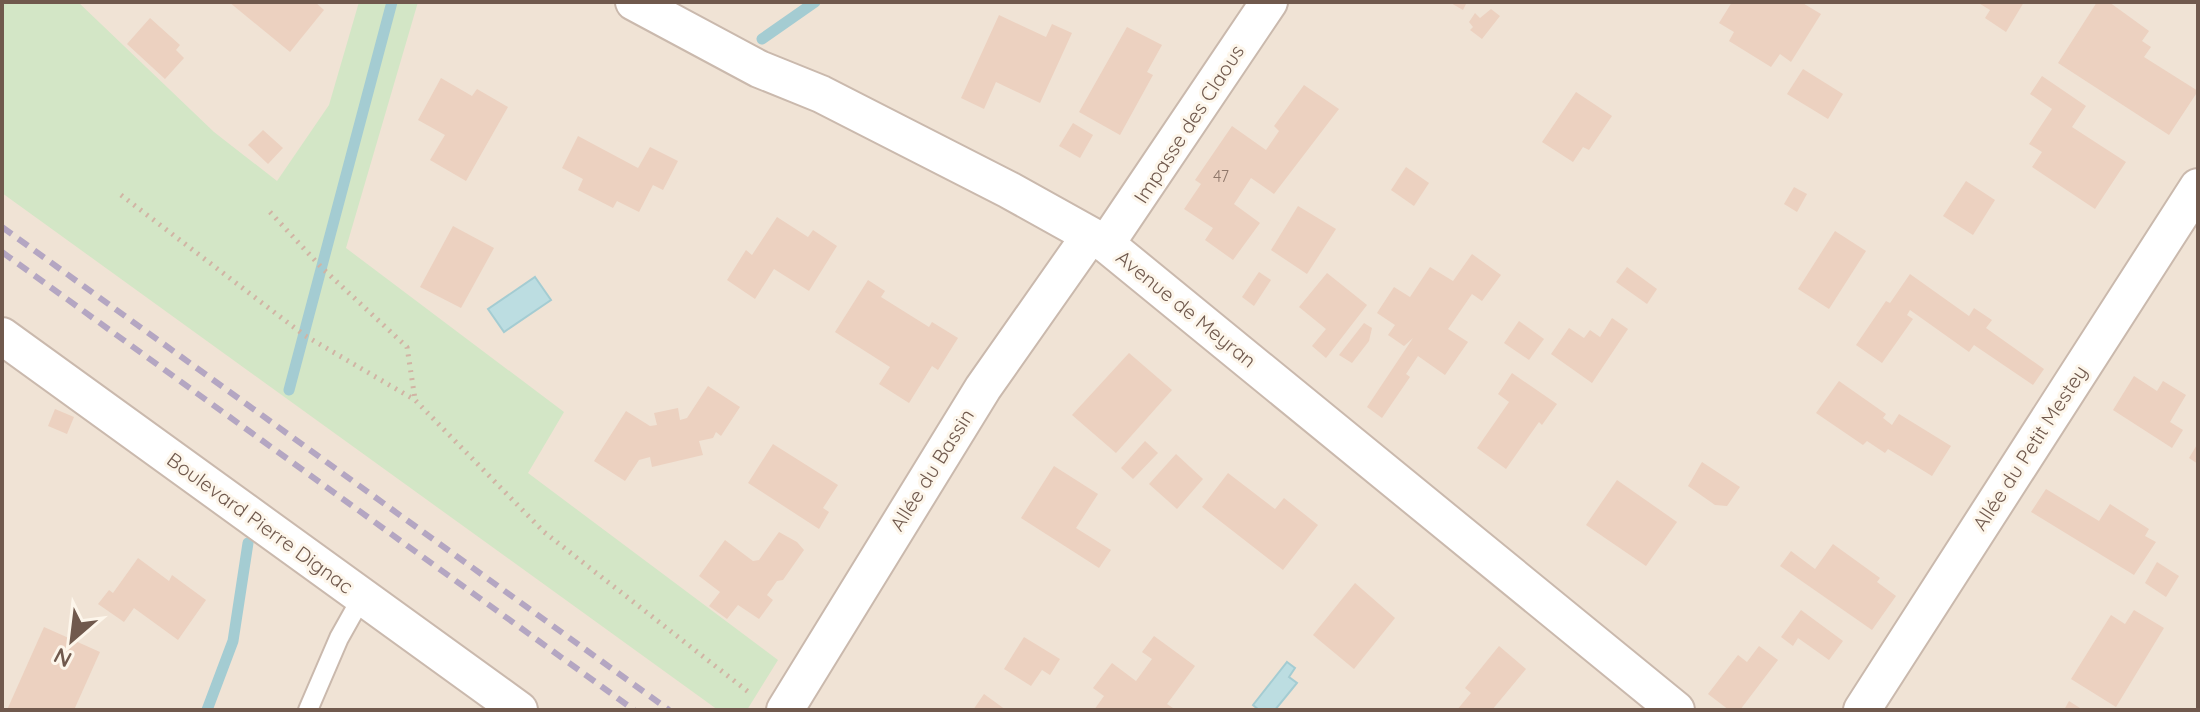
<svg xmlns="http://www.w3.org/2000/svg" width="2200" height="712" font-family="Quicksand,sans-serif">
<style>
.residential{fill:#f0e3d5}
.green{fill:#d3e6c6}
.water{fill:#bcdde1;stroke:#a4ccd2;stroke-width:2}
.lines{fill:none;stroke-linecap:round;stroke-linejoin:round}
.stream{stroke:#a4ccd2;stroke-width:11}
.building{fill:#ecd1c0}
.lane-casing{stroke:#cab9ad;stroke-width:22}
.street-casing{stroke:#cab9ad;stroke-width:40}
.path{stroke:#d1b4a4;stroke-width:5;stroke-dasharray:2 6;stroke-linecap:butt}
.lane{stroke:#fff;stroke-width:18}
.street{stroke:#fff;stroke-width:36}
.rail{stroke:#b4a6c2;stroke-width:6;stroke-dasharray:12 8;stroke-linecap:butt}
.labels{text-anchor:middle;stroke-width:6;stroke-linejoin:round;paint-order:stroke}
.number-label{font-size:16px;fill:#8f776a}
.street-label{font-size:20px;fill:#70594d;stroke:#fdf6eb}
</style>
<rect width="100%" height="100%" fill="#faf1e6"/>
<!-- residential -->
<rect class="residential" x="2" y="2" width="2196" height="708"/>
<!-- green -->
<path class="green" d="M2,2H78L214,132L277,181L329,105L359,2H418L346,248L564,412L528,473L778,660L747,710H718L2,193Z"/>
<!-- water -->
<g class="water">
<path d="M535,277L551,300L504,332L488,309Z"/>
<path d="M1287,662L1295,668L1289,677L1297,683L1275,710H1259L1253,705Z"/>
</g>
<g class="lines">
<!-- stream -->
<g class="stream">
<path d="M762,39L815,2"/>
<path d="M289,390L392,2"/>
<path d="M207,710L233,641L248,543"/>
</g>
</g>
<!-- building -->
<g class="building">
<path d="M229,2H315L324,10L290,52Z"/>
<path d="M1449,2H1467L1463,10Z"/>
<path d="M1732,2H1801L1821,14L1791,62L1780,54L1771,67L1729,41L1734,32L1719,23Z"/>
<path d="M1977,2H2024L2006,32L1985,18L1990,10Z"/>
<path d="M2097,2H2109L2149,31L2142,41L2151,47L2144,57L2198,91L2169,135L2058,63Z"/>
<path d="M1491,9L1500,16L1482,39L1470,30L1473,27L1469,22L1475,13L1480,18Z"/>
<path d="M999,15L1046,37L1052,24L1072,33L1040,103L996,82L984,109L961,98Z"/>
<path d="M150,18L180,45L176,50L184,58L165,79L127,44Z"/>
<path d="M1127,27L1162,45L1147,72L1153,75L1120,135L1079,112Z"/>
<path d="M1803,69L1843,94L1828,119L1787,94Z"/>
<path d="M2042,76L2086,106L2072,127L2126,162L2095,209L2032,167L2042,152L2029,144L2052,109L2030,94Z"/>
<path d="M441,78L472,96L477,89L508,107L466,181L430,160L445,135L418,120Z"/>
<path d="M1304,85L1339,109L1274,194L1251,178L1234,204L1260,223L1233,260L1205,240L1213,228L1184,209L1201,184L1195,180L1232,126L1266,150L1279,131L1274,126Z"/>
<path d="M1576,92L1612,116L1589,150L1583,147L1573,162L1542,142Z"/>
<path d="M1073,123L1093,135L1080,158L1059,146Z"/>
<path d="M263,130L283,148L268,164L248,145Z"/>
<path d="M578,136L638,168L650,147L678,161L663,190L653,185L639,212L617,201L613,208L578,190L583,179L562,168Z"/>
<path d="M1406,167L1429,183L1414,206L1391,190Z"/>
<path d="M1966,181L1995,200L1973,235L1943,216Z"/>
<path d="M1794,187L1807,194L1797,212L1784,204Z"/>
<path d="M1298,206L1336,229L1307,274L1271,250Z"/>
<path d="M777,217L808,237L813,230L837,246L809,291L774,269L755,299L727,280L746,250L752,255Z"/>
<path d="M453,226L494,248L461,308L420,287Z"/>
<path d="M1835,231L1866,251L1829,309L1798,289Z"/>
<path d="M1472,254L1501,275L1482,301L1472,294L1448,329L1468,342L1445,375L1418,356L1406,374L1410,377L1382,418L1367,407L1413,338L1404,346L1388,335L1395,325L1377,313L1394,287L1410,297L1430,267L1453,281Z"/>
<path d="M1627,267L1657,289L1647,304L1616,282Z"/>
<path d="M1259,272L1271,280L1254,306L1242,297Z"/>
<path d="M1327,273L1367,305L1326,358L1312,346L1326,329L1299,307Z"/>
<path d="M1910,274L1969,316L1974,308L1992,320L1986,328L2044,369L2033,385L1974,345L1969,352L1910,310L1907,315L1913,319L1882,363L1856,345L1886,301L1890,303Z"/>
<path d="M868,280L885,291L881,297L929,327L932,322L958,338L938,370L932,366L909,403L879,384L890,367L835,332Z"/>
<path d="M1612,318L1628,329L1592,383L1551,354L1569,328L1584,338L1590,330L1600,337Z"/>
<path d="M1519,321L1544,339L1529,360L1504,343Z"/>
<path d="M1364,323L1372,328L1369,341L1352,363L1339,355Z"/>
<path d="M1129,353L1172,390L1116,453L1072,415Z"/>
<path d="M1512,373L1557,404L1542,425L1539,422L1506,469L1477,448L1509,402L1498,394Z"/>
<path d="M2134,376L2157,391L2163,381L2186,395L2170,422L2183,430L2172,448L2113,410Z"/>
<path d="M1839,381L1886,414L1883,418L1892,425L1899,414L1951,446L1932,476L1888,449L1885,453L1867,441L1863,445L1816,413Z"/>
<path d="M708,386L740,407L721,436L716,432L713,438L699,441L703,455L652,467L650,457L639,460L625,481L594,461L626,411L650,426L657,425L654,413L678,408L680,420L687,418Z"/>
<path d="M55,409L74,417L67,434L48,426Z"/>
<path d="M1145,441L1158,453L1133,479L1121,468Z"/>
<path d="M2198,443V464L2189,458Z"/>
<path d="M773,444L838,485L823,508L829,512L819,529L748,483Z"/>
<path d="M1176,454L1203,479L1177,509L1149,484Z"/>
<path d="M1702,462L1740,487L1727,506L1715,505L1688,486Z"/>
<path d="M1054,466L1098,494L1076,528L1111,550L1099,568L1021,518Z"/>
<path d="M1228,473L1275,509L1284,498L1318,525L1283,570L1202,507Z"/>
<path d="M1617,480L1677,522L1646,566L1586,525Z"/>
<path d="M2046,489L2099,521L2110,504L2149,529L2145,536L2156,542L2134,575L2031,512Z"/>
<path d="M779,532L797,542L804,550L783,580L777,581L767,595L773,600L759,619L738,605L727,619L709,606L720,592L699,576L725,540L753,561L759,560Z"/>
<path d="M1833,544L1880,578L1877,582L1896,596L1872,630L1780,566L1791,551L1815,569Z"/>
<path d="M138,558L169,581L172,575L206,600L178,640L134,608L124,622L98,604L109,590L113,593Z"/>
<path d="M2157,562L2179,576L2166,597L2145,583Z"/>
<path d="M1355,583L1395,618L1354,669L1313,635Z"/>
<path d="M1801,610L1843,641L1829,660L1798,638L1793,646L1781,637Z"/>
<path d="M2134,610L2164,628L2116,707L2071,679L2111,615L2125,624Z"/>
<path d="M44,627L100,652L74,710H7Z"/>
<path d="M1154,636L1195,666L1167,704L1176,710H1094L1104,696L1093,688L1112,663L1136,681L1152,659L1142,652Z"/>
<path d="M1024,637L1060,659L1050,675L1042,670L1031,686L1004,669Z"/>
<path d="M1499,646L1526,669L1492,710H1457L1471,693L1465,688Z"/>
<path d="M1759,646L1778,660L1740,710H1729L1708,694L1738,655L1747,662Z"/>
<path d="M984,694L1006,710H973Z"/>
<path d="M2069,701L2083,710H2064Z"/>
</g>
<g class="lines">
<defs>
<path id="lane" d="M308,710L339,638L362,597"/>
<g id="street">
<path d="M634,2L759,69L821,94L1009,190L1106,244L1676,710"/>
<path d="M1106,244L1269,2"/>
<path d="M2,336L519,710"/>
<path d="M785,710L983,388L1089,237"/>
<path d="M1862,710L2198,187"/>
</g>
</defs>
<!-- lane casing -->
<use href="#lane" class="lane-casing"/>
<!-- street casing -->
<use href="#street" class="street-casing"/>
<!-- path -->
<g class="path">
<path d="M121,195L304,335L415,400L544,532L751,694"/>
<path d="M270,212L322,268L407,347L415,399"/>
</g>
<!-- lane -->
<use href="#lane" class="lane"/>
<!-- street -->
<use href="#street" class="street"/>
<!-- rail -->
<g class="rail">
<path d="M2,227L669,710"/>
<path d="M2,252L634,710"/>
</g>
</g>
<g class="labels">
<!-- number labels -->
<g class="number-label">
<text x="1221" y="182">47</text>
</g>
<!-- street labels -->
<g class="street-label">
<text transform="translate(1189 124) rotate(-57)" y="7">Impasse des Claous</text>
<text transform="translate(1186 309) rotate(39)" y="7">Avenue de Meyran</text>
<text transform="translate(2030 448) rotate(-57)" y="7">Allée du Petit Mestey</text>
<text transform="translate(932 470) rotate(-58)" y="7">Allée du Bassin</text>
<text transform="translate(260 523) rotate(36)" y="7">Boulevard Pierre Dignac</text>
</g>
</g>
<!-- border -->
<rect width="2200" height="712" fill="none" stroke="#70594d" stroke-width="8"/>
<!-- north arrow -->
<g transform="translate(72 640) rotate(208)" stroke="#fdf6eb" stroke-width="6" paint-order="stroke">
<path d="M0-6L14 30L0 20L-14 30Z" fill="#70594d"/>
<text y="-12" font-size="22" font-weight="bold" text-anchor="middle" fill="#70594d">N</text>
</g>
</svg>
